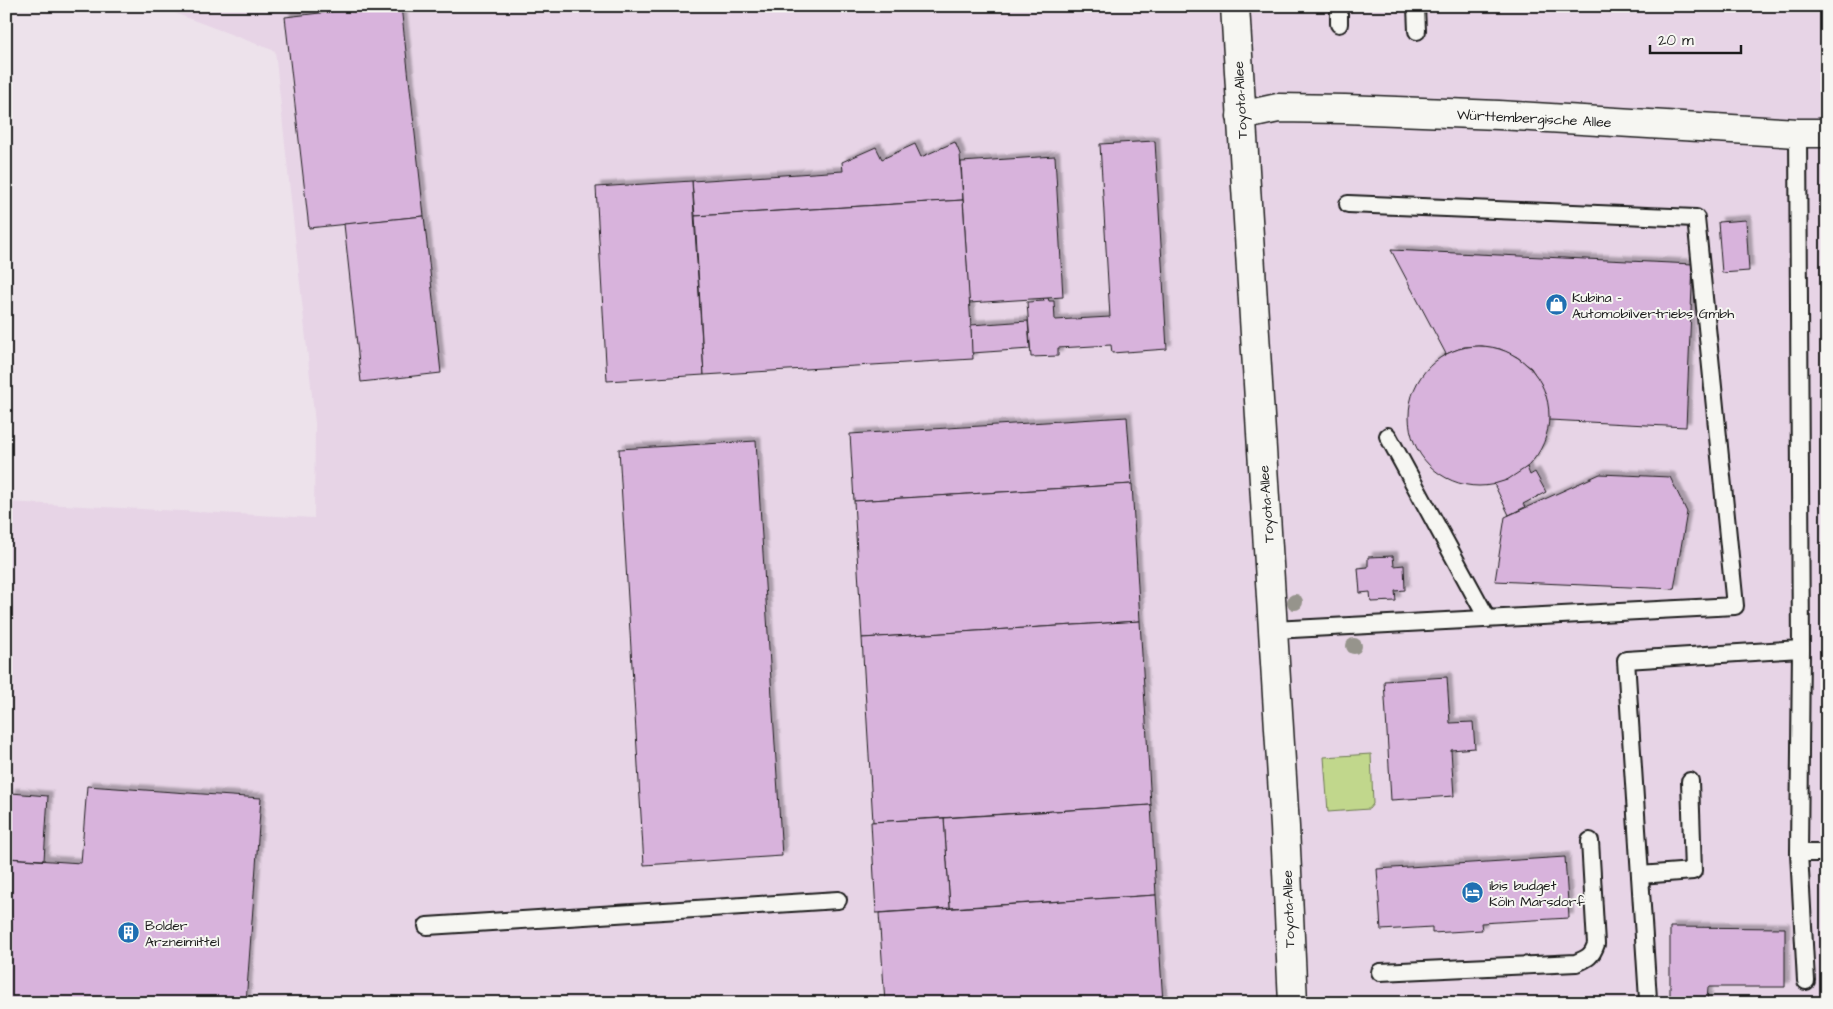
<svg xmlns="http://www.w3.org/2000/svg" width="1833" height="1009" font-family="'Architects Daughter',sans-serif">
<style>
.built{fill:#e7d4e6}
.green{fill:#c1d78c;stroke:#6e7a54}
.building{fill:#d8b3dc;stroke:#1c1c1c;filter:url(#shadow)}
.lines{fill:none;stroke-linecap:round;stroke-linejoin:round}
.lane-casing{stroke:#1c1c1c;stroke-width:20}
.street-casing{stroke:#1c1c1c;stroke-width:31}
.secondary-casing{stroke:#1c1c1c;stroke-width:31}
.lane{stroke:#f6f6f2;stroke-width:16}
.street{stroke:#f6f6f2;stroke-width:28}
.secondary{stroke:#f6f6f2;stroke-width:28}
.tree{fill:#96948c}
.labels{text-anchor:middle;stroke-width:4;stroke-linejoin:round;paint-order:stroke}
.street-label{font-size:14px;fill:#1c1c1c;stroke:#f6f6f2}
.poi-label{font-size:14px;fill:#1c1c1c;stroke:#f6f6f2;text-anchor:start}
</style>
<defs>
<filter id="shadow"><feDropShadow dx="4.5" dy="-4.5" stdDeviation="1" flood-color="#0004"/></filter>
</defs>
<rect width="100%" height="100%" fill="#ede2eb"/>
<filter id="ink" filterUnits="userSpaceOnUse"><feTurbulence type="fractalNoise" baseFrequency=".02" numOctaves="2"/><feDisplacementMap in="SourceGraphic" scale="10" xChannelSelector="R" yChannelSelector="G"/><feConvolveMatrix kernelMatrix="1 2 1 2 8 2 1 2 1" color-interpolation-filters="sRGB"/></filter>
<g filter="url(#ink)">
<!-- built -->
<path class="built" d="M156,6H1827V1003H6V502L314,518L315,423L275,51Z"/>
<!-- green -->
<path class="green" d="M1371,754L1373,804L1369,809L1328,812L1324,757Z"/>
<!-- building -->
<g class="building">
<path d="M381,6H401L424,216L309,228L285,17Z"/>
<path d="M1155,141L1167,349L1112,353L1111,345L1058,348V356L1031,357L1027,302L1044,301L1043,298H1048L1049,301H1054L1055,320L1110,317L1100,144Z"/>
<path d="M955,142L960,154L963,200L695,216L692,181L843,171L842,162L876,147L882,159L915,144L921,157Z"/>
<path d="M1055,156L1063,297L969,303L961,162Z"/>
<path d="M692,181L704,375L607,381L596,187Z"/>
<path d="M963,200L973,359L704,375L695,216Z"/>
<path d="M424,216L441,373L361,382L344,224Z"/>
<path d="M1746,220L1749,271L1722,273L1718,222Z"/>
<path d="M1391,250L1693,264L1686,427L1549,420L1547,401L1541,384L1531,368L1517,357L1500,349L1482,346L1464,347L1446,354Z"/>
<path d="M1028,321L1030,349L972,353L971,325Z"/>
<circle cx="1479" cy="416" r="70"/>
<path d="M1127,417L1132,484L854,501L850,434Z"/>
<path d="M756,441L782,856L644,865L619,449Z"/>
<path d="M1527,467L1530,475L1535,472L1546,492L1523,504L1525,507L1509,515L1494,484L1507,480Z"/>
<path d="M1600,474L1670,477L1687,512L1674,589L1495,581L1505,517Z"/>
<path d="M1132,484L1140,621L862,638L854,501Z"/>
<path d="M1393,556L1394,566L1404,565L1405,590L1395,591L1396,601L1371,602L1370,592L1360,593L1358,568L1368,567V557Z"/>
<path d="M1140,621L1151,805L873,822L862,638Z"/>
<path d="M1447,677L1450,723L1473,722L1475,748L1451,750L1454,796L1391,800L1384,681Z"/>
<path d="M87,786L261,798L246,1003H6V858L81,863Z"/>
<path d="M11,793L48,796L44,860L7,858Z"/>
<path d="M1151,805L1156,895L950,908L944,818Z"/>
<path d="M944,818L950,908L876,913L871,822Z"/>
<path d="M1565,857L1569,918L1481,923L1482,930L1432,933V927L1381,930L1377,869Z"/>
<path d="M1156,895L1163,1003H885L879,913Z"/>
<path d="M1670,927L1785,928V987H1708L1707,1003H1670Z"/>
</g>
<g class="lines">
<defs>
<g id="lane">
<path d="M1339,6V24"/>
<path d="M1416,6L1417,31"/>
<path d="M1798,133L1801,649L1799,853H1827"/>
<path d="M1388,436L1487,618"/>
<path d="M1273,630L1735,606L1696,218L1348,204"/>
<path d="M1799,853L1806,981"/>
<path d="M1640,875L1693,871L1690,781"/>
<path d="M427,926L838,900"/>
<path d="M1380,972L1576,963C1588,958 1592,956 1596,944L1590,841"/>
<path d="M1648,999L1626,660L1801,649"/>
</g>
<path id="street" d="M1241,116L1278,108L1345,109L1499,115L1798,133H1827"/>
<path id="secondary" d="M1235,6L1285,827L1293,1003"/>
</defs>
<!-- lane casing -->
<use href="#lane" class="lane-casing"/>
<!-- street casing -->
<use href="#street" class="street-casing"/>
<!-- secondary casing -->
<use href="#secondary" class="secondary-casing"/>
<!-- lane -->
<use href="#lane" class="lane"/>
<!-- street -->
<use href="#street" class="street"/>
<!-- secondary -->
<use href="#secondary" class="secondary"/>
</g>
<!-- trees -->
<g class="tree">
<circle cx="1295" cy="602" r="8"/>
<circle cx="1354" cy="646" r="8"/>
</g>
</g>
<!-- icons -->
<defs>
<symbol id="shop-disc" viewBox="-11 -11 22 22"><circle r="9.5" fill="#1f6fb2" stroke="#f6f6f2"/><path d="M-5-2.5h2.3a2.7 3.5 0 0 1 5.4 0H5L5.5 6h-11ZM-1.5-2.5h3a1.5 2.3 0 0 0-3 0Z" fill="#fff"/></symbol>
<symbol id="hotel-disc" viewBox="-11 -11 22 22"><circle r="9.5" fill="#1f6fb2" stroke="#f6f6f2"/><path d="M-6-4.5h1.5V1H6V5H4.5V3h-9V5H-6ZM-4 0a1.8 1.8 0 1 1 3.6 0ZM.5 0V-2.5h3Q6-2.5 6 0Z" fill="#fff"/></symbol>
<symbol id="building-disc" viewBox="-11 -11 22 22"><circle r="9.5" fill="#1f6fb2" stroke="#f6f6f2"/><path d="M-4-6H4V6H1V3H-1V6H-4ZM-2.5-4.3h1.7v1.8h-1.7ZM.8-4.3h1.7v1.8H.8ZM-2.5-1h1.7V.8h-1.7ZM.8-1h1.7V.8H.8Z" fill="#fff"/></symbol>
</defs>
<g fill-rule="evenodd">
<use href="#shop-disc" x="1544" y="292" width="25" height="25"/>
<use href="#hotel-disc" x="1460" y="880" width="25" height="25"/>
<use href="#building-disc" x="116" y="920" width="25" height="25"/>
</g>
<g class="labels">
<!-- street labels -->
<g class="street-label">
<text transform="translate(1240 100) rotate(-93)" y="5">Toyota-Allee</text>
<text transform="translate(1534 118) rotate(3)" y="5">Württembergische Allee</text>
<text transform="translate(1266 504) rotate(-94)" y="5">Toyota-Allee</text>
<text transform="translate(1288 909) rotate(-92)" y="5">Toyota-Allee</text>
</g>
<!-- poi labels -->
<g class="poi-label">
<text x="1572" y="302">Kubina -<tspan x="1572" dy="16">Automobilvertriebs Gmbh</tspan></text>
<text x="1489" y="890">ibis budget<tspan x="1489" dy="16">Köln Marsdorf</tspan></text>
<text x="145" y="930">Bolder<tspan x="145" dy="16">Arzneimittel</tspan></text>
</g>
</g>
<!-- margin -->
<rect width="1833" height="1009" fill="none" stroke="#f6f6f2" stroke-width="25"/>
<rect x="12" y="12" width="1808" height="984" fill="none" stroke="#1c1c1c" stroke-width="2" filter="url(#ink)"/>
<!-- scale -->
<path d="M1650 45v8h91v-8" fill="none" stroke="#1c1c1c" stroke-width="2.5"/>
<text x="1658" y="45" font-size="15" fill="#1c1c1c" stroke="#f6f6f2" stroke-width="4" paint-order="stroke">20 m</text>
</svg>
